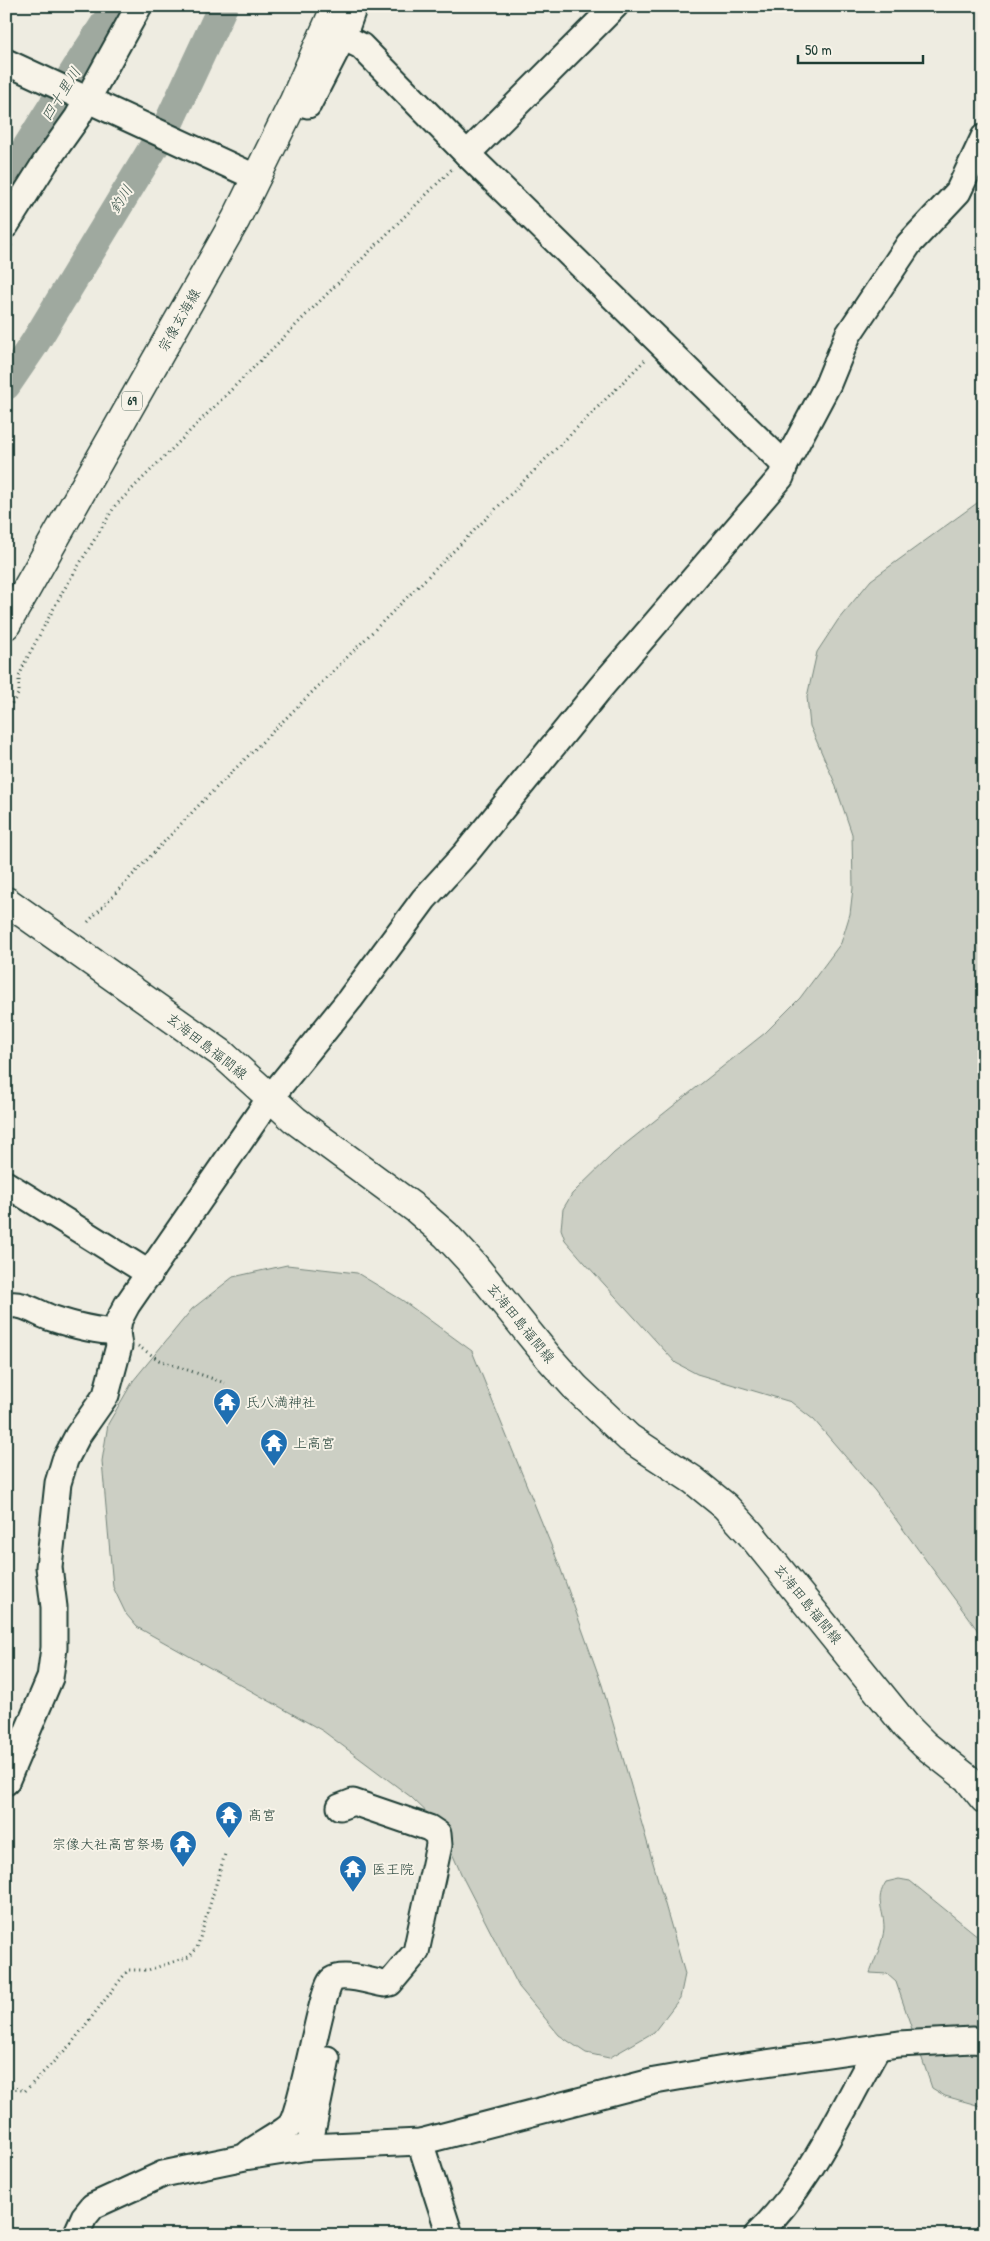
<svg xmlns="http://www.w3.org/2000/svg" width="990" height="2241" font-family="'Patrick Hand','Klee One',sans-serif">
<style>
.green{fill:#cccfc4;stroke:#76867c}
.lines{fill:none;stroke-linecap:round;stroke-linejoin:round}
.river{stroke:#9fa99f;stroke-width:30}
.minor-casing{stroke:#1f3d34;stroke-width:29}
.major-casing{stroke:#1f3d34;stroke-width:31}
.path{stroke:#1f3d34;stroke-width:3;stroke-dasharray:1 4;stroke-linecap:butt}
.minor{stroke:#f7f3e8;stroke-width:25}
.major{stroke:#f7f3e8;stroke-width:28}
.labels{text-anchor:middle;stroke-width:4;stroke-linejoin:round;paint-order:stroke}
.shield{fill:#f7f3e8;stroke:#60746a;stroke-width:1}
.shield-label{font-size:12px;font-weight:bold;fill:#1f3d34}
.street-label{font-size:14px;fill:#1f3d34;stroke:#f7f3e8}
.poi-label{font-size:14px;fill:#1f3d34;stroke:#f7f3e8;text-anchor:start}
.water-label{font-size:15px;font-style:italic;fill:#3f584f;stroke:#f7f3e8}
</style>
<rect width="100%" height="100%" fill="#eeece1"/>
<filter id="ink" filterUnits="userSpaceOnUse"><feTurbulence type="fractalNoise" baseFrequency=".02" numOctaves="2"/><feDisplacementMap in="SourceGraphic" scale="10" xChannelSelector="R" yChannelSelector="G"/><feConvolveMatrix kernelMatrix="1 2 1 2 8 2 1 2 1" color-interpolation-filters="sRGB"/></filter>
<g filter="url(#ink)">
<!-- green -->
<g class="green">
<path d="M984,498V1639L875,1491L814,1420L791,1402L697,1374L676,1363L585,1263L565,1240L561,1229L563,1209L572,1194L614,1153L765,1033L800,998L841,943L850,914L853,888L852,834L834,781L810,726L807,697L817,652L838,620L871,580Z"/>
<path d="M287,1265L357,1273L402,1300L472,1351L560,1567L602,1685L685,1974L680,1998L654,2032L609,2058L586,2053L559,2035L519,1987L463,1878L439,1824L411,1797L323,1731L137,1627L126,1614L113,1587L102,1461L108,1424L133,1381L192,1309L233,1277Z"/>
<path d="M899,1879L910,1881L984,1941V2107L945,2096L932,2088L896,1982L887,1974L870,1973C875,1959 883,1943 884,1928C884,1908 874,1901 886,1882Z"/>
</g>
<g class="lines">
<!-- river -->
<g class="river">
<path d="M6,181C43,123 78,64 117,6"/>
<path d="M6,385L34,344L169,122L223,6"/>
</g>
<defs>
<g id="minor">
<path d="M343,37L361,46L467,154L785,465"/>
<path d="M6,62L257,178"/>
<path d="M294,101L308,105L343,37L354,6"/>
<path d="M467,154L615,6"/>
<path d="M6,225L45,163L77,118L139,6"/>
<path d="M6,1184L150,1274"/>
<path d="M6,1306C22,1301 36,1313 51,1318C72,1325 95,1331 117,1332"/>
<path d="M6,1782L50,1678L54,1648V1607L49,1567L58,1483L65,1460L78,1435L106,1395L119,1346L117,1332L119,1320L127,1305L270,1098L350,999L424,899L466,853L601,687L781,477L785,465L828,384L848,335L909,244L958,192L984,137"/>
<path d="M420,2142L450,2235"/>
<path d="M309,2147L327,2059"/>
<path d="M249,2153C259,2145 287,2131 292,2123C304,2100 322,1987 332,1980C343,1972 372,1982 385,1984L390,1983L416,1952L439,1845L438,1834L429,1828L353,1802L340,1807"/>
<path d="M76,2235L84,2217L93,2206L163,2174L245,2157L309,2147L420,2142L655,2081L724,2069L899,2044L972,2040L984,2041"/>
<path d="M757,2235C811,2183 841,2111 878,2047"/>
</g>
<g id="major">
<path d="M6,625L236,219L294,101L336,6"/>
<path d="M6,901L221,1053L295,1120L416,1209L446,1235L473,1264L549,1358L576,1388L629,1438L693,1480L725,1506L749,1532L906,1726L925,1745L967,1778L984,1799"/>
</g>
</defs>
<!-- minor casing -->
<use href="#minor" class="minor-casing"/>
<!-- major casing -->
<use href="#major" class="major-casing"/>
<!-- path -->
<g class="path">
<path d="M6,254L12,244"/>
<path d="M6,712L19,693V677L24,664L63,591L115,506L454,167"/>
<path d="M88,922L200,804L647,358"/>
<path d="M138,1346L159,1360L225,1383"/>
<path d="M6,2086L25,2091L71,2044L128,1970H148L189,1957L197,1948L225,1854"/>
</g>
<!-- minor -->
<use href="#minor" class="minor"/>
<!-- major -->
<use href="#major" class="major"/>
</g>
</g>
<!-- icons -->
<defs>
<symbol id="temple-pin" viewBox="-11 -11 22 30"><path d="M0 17L-7.5 6A9.5 9.5 0 1 1 7.5 6Z" fill="#1f6fb2" stroke="#f7f3e8"/><path d="M0-6L5-2H3V0L6.5 2.5H4V6H1.5V3h-3V6H-4V2.5H-6.5L-3 0V-2H-5Z" fill="#fff"/></symbol>
</defs>
<g fill-rule="evenodd">
<use href="#temple-pin" x="211" y="1386" width="32" height="43"/>
<use href="#temple-pin" x="258" y="1427" width="32" height="43"/>
<use href="#temple-pin" x="213" y="1799" width="32" height="43"/>
<use href="#temple-pin" x="167" y="1828" width="32" height="43"/>
<use href="#temple-pin" x="337" y="1853" width="32" height="43"/>
</g>
<g class="labels">
<!-- shield labels -->
<rect class="shield" x="122" y="391.5" width="20" height="19" rx="4"/>
<g class="shield-label">
<text x="132" y="405">69</text>
</g>
<!-- street labels -->
<g class="street-label">
<text transform="translate(179 320) rotate(-60)" y="5">宗像玄海線</text>
<text transform="translate(207 1046) rotate(38)" y="5">玄海田島福間線</text>
<text transform="translate(521 1323) rotate(51)" y="5">玄海田島福間線</text>
<text transform="translate(808 1604) rotate(51)" y="5">玄海田島福間線</text>
</g>
<!-- poi labels -->
<g class="poi-label">
<text x="246" y="1407">氏八満神社</text>
<text x="293" y="1448">上高宮</text>
<text x="248" y="1820">髙宮</text>
<text x="164" y="1849" text-anchor="end">宗像大社高宮祭場</text>
<text x="372" y="1874">医王院</text>
</g>
<!-- water labels -->
<g class="water-label">
<text transform="translate(61 94) rotate(-58)" y="5">四十里川</text>
<text transform="translate(121 199) rotate(-58)" y="5">釣川</text>
</g>
</g>
<!-- margin -->
<rect width="990" height="2241" fill="none" stroke="#f7f3e8" stroke-width="25"/>
<rect x="12" y="12" width="965" height="2216" fill="none" stroke="#1f3d34" stroke-width="2" filter="url(#ink)"/>
<!-- scale -->
<path d="M798 55v8h125v-8" fill="none" stroke="#1f3d34" stroke-width="2.5"/>
<text x="805" y="55" font-size="15" fill="#1f3d34" stroke="#f7f3e8" stroke-width="4" paint-order="stroke">50 m</text>
</svg>
